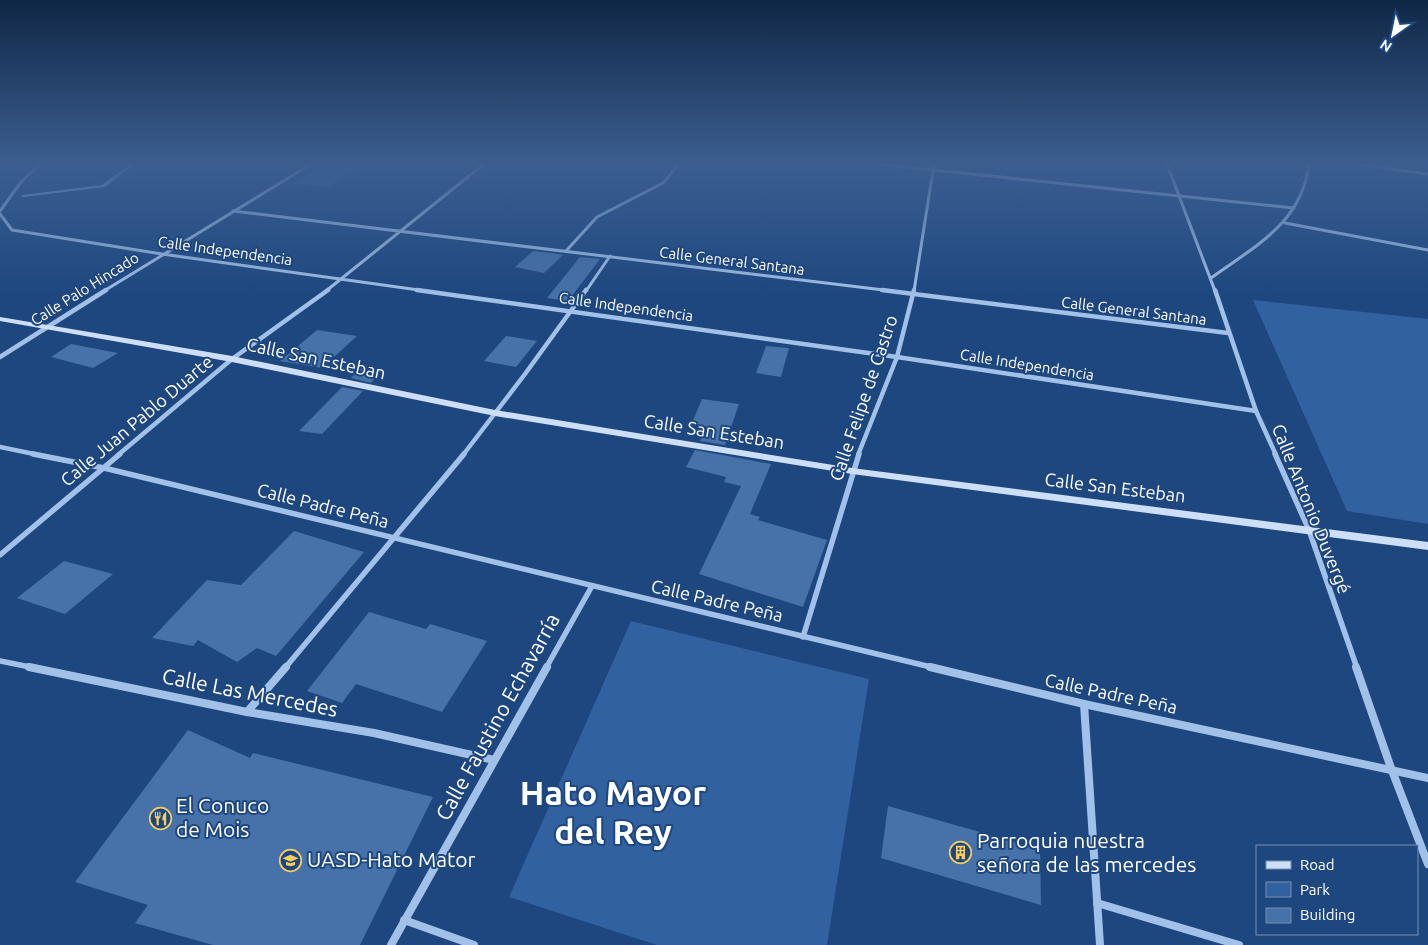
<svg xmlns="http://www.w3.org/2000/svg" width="1428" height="945" font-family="Ubuntu,sans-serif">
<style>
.green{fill:#31619e}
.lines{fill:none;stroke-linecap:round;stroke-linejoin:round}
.stream{fill:#95bcea;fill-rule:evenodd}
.building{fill:#4671a9}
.street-far3{stroke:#a2c1e8;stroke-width:3}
.street-far2{stroke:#a2c1e8;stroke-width:4.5}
.street-far1{stroke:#a2c1e8;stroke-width:5.5}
.street{stroke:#a2c1e8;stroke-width:8}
.secondary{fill:#cddef7;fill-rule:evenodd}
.labels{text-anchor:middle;stroke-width:4;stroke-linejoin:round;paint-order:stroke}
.far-street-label{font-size:15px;fill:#fff;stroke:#1e477f}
.street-label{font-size:18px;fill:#fff;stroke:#1e477f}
.near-street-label{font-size:21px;fill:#fff;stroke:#1e477f}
.near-poi-label{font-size:21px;fill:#fff;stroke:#1e477f;text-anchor:start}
.near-town-label{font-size:34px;font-weight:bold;fill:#fff;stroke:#1e477f}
</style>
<rect width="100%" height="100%" fill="#1e477f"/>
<!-- green -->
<g class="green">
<path d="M323,164H362L328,187L294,183Z"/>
<path d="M1253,300L1428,319V524L1347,511Z"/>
<path d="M631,621L869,679L827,945H657L509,897Z"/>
</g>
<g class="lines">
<!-- stream -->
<path class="stream" d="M130,164H135L105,187L23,197L21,196L23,195L102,185Z"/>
</g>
<!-- building -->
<g class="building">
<path d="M533,251L551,253L563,255L544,273L515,267Z"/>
<path d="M580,257L600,259L568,301L547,298Z"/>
<path d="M317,330L357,336L322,368L280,361Z"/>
<path d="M506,336L537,341L516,367L484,361Z"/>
<path d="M71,344L118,353L93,368L51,357Z"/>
<path d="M766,346L789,348L781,377L756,373Z"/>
<path d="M365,364L377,375L371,383L351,378Z"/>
<path d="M342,387L363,391L322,434L299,431Z"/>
<path d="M702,399L739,404L725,445L700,441L707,427L691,425Z"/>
<path d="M695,450L771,464L750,514L760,517L758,520L827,540L803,607L699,574L741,486L724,482L726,477L686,467Z"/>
<path d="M294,531L364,552L276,656L257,648L237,662L198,640L193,646L152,638L207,580L241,585Z"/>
<path d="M64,561L113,574L65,614L17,598Z"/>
<path d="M369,612L426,629L430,624L487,641L442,712L356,684L342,703L307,691Z"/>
<path d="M188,730L250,758L253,753L433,797L360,945H213L135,923L148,905L75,882Z"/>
<path d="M888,806L1040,849L1041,905L881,858Z"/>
</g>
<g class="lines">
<!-- street-far3 -->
<g class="street-far3">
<path d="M877,164L1294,208"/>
<path d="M1167,164L1215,291"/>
<path d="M1356,164L1428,174"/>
<path d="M0,211L21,182L40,164"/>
<path d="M233,211L892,291"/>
<path d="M0,214L12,230L162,254L426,291"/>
<path d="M1285,223L1428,250"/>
<path d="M566,251L597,217L663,183L679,164"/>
<path d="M1211,278C1255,246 1302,223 1309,164"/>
<path d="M104,291L311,164"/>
<path d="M326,291L484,164"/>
<path d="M586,291L610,256"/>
<path d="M914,291L934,164"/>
</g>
<!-- street-far2 -->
<g class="street-far2">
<path d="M417,290L897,357L1256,411"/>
<path d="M882,290L1228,333"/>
<path d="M1215,290L1256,411L1276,455"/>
<path d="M0,357L106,290"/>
<path d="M0,447L39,455"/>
<path d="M118,455L232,359L328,290"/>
<path d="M463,455L525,374L586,290"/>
<path d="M858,455L897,357L914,290"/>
</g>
<!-- street-far1 -->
<g class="street-far1">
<path d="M33,454L104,468L935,668"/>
<path d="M1275,454L1309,530L1357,668"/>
<path d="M0,555L120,454"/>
<path d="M803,637L859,454"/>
<path d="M0,661L35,668"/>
<path d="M285,668L464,454"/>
<path d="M546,668L592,586"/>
</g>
<!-- street -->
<g class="street">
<path d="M29,667L247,712L374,733L494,760"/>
<path d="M930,667L1084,704L1428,778"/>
<path d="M1356,667L1391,768L1428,864"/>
<path d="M1084,704L1100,945"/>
<path d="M247,712L286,667"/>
<path d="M1097,903L1239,945"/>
<path d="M404,920L474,945"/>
<path d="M391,945L547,667"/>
</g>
<!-- secondary -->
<path class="secondary" d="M0,317L232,356L495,410L852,468L1428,542V550L852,474L495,416L232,362L0,321Z"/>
</g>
<!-- sky -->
<linearGradient id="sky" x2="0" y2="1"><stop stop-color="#102746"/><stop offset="0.55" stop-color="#3b5e90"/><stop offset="1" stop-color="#3b5e90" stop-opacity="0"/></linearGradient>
<rect width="1428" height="297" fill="url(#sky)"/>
<!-- icons -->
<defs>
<symbol id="restaurant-ring" viewBox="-11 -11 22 22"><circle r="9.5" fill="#1e477f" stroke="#f7ce61" stroke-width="1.5"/><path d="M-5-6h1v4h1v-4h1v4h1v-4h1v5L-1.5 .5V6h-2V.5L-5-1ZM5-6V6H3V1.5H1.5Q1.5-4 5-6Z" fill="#f7ce61"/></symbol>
<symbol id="building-ring" viewBox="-11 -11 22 22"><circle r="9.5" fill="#1e477f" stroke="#f7ce61" stroke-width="1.5"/><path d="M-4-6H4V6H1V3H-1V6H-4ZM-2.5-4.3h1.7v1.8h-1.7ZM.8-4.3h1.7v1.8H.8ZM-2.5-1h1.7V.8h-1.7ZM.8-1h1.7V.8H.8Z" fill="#f7ce61"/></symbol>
<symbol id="university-ring" viewBox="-11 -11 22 22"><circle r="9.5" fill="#1e477f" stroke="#f7ce61" stroke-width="1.5"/><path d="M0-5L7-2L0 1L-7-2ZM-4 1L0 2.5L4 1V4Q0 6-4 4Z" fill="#f7ce61"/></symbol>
</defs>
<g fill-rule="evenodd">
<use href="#restaurant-ring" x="148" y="806" width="25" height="25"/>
<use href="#building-ring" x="948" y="840" width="25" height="25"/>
<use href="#university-ring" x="278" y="848" width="25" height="25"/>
</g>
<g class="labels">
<!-- far-street labels -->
<g class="far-street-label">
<text transform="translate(225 251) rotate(8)" y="5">Calle Independencia</text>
<text transform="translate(732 261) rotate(7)" y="5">Calle General Santana</text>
<text transform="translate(85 289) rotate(-32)" y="5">Calle Palo Hincado</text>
<text transform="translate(626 307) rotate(8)" y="5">Calle Independencia</text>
<text transform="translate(1134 311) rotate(7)" y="5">Calle General Santana</text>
<text transform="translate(1027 365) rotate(9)" y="5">Calle Independencia</text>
</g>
<!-- street labels -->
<g class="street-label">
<text transform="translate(316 359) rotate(12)" y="6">Calle San Esteban</text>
<text transform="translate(864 398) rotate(-71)" y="6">Calle Felipe de Castro</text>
<text transform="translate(137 421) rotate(-40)" y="6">Calle Juan Pablo Duarte</text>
<text transform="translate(714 432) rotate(9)" y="6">Calle San Esteban</text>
<text transform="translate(1115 488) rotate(7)" y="6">Calle San Esteban</text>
<text transform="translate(323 506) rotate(14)" y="6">Calle Padre Peña</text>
<text transform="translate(1311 509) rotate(68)" y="6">Calle Antonio Duvergé</text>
<text transform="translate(717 601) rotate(13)" y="6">Calle Padre Peña</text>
<text transform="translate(1111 694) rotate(12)" y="6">Calle Padre Peña</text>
</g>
<!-- near-street labels -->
<g class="near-street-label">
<text transform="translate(250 693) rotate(11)" y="7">Calle Las Mercedes</text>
<text transform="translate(498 717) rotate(-61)" y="7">Calle Faustino Echavarría</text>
</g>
<!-- near-poi labels -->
<g class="near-poi-label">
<text x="176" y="813">El Conuco<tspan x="176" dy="24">de Mois</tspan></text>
<text x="977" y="848">Parroquia nuestra<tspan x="977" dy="24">señora de las mercedes</tspan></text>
<text x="307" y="867">UASD-Hato Mator</text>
</g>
<!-- near-town labels -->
<g class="near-town-label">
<text x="613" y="805">Hato Mayor<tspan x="613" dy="39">del Rey</tspan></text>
</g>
</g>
<!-- legend -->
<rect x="1256" y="845" width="162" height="90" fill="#1e477f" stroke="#7891b2"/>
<rect x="1266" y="861" width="25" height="8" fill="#cddef7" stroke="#7891b2"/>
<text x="1300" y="870" font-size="15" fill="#ffffff">Road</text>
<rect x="1266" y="882" width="25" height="15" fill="#31619e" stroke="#7891b2"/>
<text x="1300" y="895" font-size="15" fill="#ffffff">Park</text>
<rect x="1266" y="908" width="25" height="15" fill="#4671a9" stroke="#7891b2"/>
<text x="1300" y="920" font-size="15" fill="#ffffff">Building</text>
<!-- north arrow -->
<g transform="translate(1393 35) rotate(213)" stroke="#1e477f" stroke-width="4" paint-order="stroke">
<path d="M0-4L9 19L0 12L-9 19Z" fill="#ffffff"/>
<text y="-8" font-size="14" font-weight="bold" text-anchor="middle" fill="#ffffff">N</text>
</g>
</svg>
